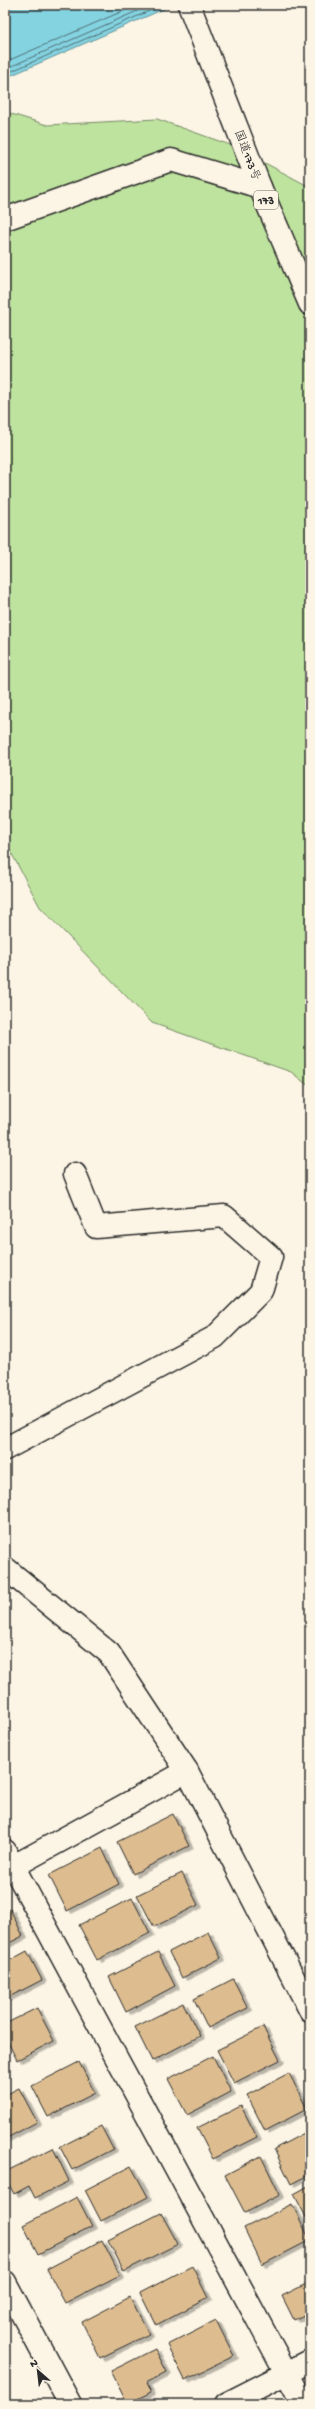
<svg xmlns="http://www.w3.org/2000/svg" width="315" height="2409" font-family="'Gochi Hand','Klee One',sans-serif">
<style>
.green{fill:#bee39e;stroke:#748764}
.water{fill:#84d3e1;stroke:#609098}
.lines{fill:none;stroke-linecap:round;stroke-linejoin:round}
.shore{stroke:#4f6e74;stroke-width:1}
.building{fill:#ddbd90;stroke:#2b2b2b;filter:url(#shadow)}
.street-casing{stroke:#2b2b2b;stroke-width:25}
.secondary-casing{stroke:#2b2b2b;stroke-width:25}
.highway-casing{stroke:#2b2b2b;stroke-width:25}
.street{stroke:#fcf5e5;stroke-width:22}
.secondary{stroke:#fcf5e5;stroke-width:22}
.highway{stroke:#fcf5e5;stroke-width:22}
.labels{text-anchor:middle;stroke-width:4;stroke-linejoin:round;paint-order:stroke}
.shield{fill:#fcf5e5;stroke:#6a6863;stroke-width:1}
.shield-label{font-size:11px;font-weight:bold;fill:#2b2b2b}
.street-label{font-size:12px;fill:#2b2b2b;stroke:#fcf5e5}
</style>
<defs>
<filter id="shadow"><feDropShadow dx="4.5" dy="2.5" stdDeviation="0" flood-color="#0004"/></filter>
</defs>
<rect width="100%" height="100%" fill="#fcf5e5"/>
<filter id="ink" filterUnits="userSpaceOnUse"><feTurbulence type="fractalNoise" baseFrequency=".025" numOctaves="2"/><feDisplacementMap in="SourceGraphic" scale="8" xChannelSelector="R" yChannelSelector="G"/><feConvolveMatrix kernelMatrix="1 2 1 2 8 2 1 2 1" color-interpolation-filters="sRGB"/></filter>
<g filter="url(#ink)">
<!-- green -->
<path class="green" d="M5,112L47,125L157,119L233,146L310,187V1087L291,1072L152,1023L40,907L5,841Z"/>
<!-- water -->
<path class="water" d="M5,5H173L5,78Z"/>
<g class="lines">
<!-- shore -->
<g class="shore">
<path d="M5,62L137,5"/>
<path d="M5,69L151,5"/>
<path d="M5,74L163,5"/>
</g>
</g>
<!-- building -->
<g class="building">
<path d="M173,1814L189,1846L133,1874L117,1842Z"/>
<path d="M102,1848L119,1884L67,1911L49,1875Z"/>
<path d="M182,1873L198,1905L154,1927L137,1895Z"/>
<path d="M132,1898L150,1933L97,1960L79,1925Z"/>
<path d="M10,1909L23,1936L5,1945V1912Z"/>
<path d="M208,1932L221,1958L182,1978L169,1952Z"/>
<path d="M27,1951L42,1980L5,1999V1963Z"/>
<path d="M158,1952L175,1986L126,2012L109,1977Z"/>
<path d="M233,1979L248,2008L208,2028L194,1999Z"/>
<path d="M183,2003L200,2036L152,2061L135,2027Z"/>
<path d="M37,2008L54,2041L17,2060L5,2037V2024Z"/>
<path d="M263,2027L280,2060L234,2083L217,2050Z"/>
<path d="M213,2056L231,2092L187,2115L168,2079Z"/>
<path d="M79,2062L95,2093L48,2117L32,2086Z"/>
<path d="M289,2073L307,2109L265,2131L247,2095Z"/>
<path d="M19,2088L37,2122L5,2139V2095Z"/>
<path d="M241,2106L257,2137L213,2159L197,2128Z"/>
<path d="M101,2126L113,2149L72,2170L60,2147Z"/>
<path d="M310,2130V2174L291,2184L274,2149Z"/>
<path d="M53,2148L69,2181L35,2198L29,2186L14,2194L5,2177V2172Z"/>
<path d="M261,2156L280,2195L245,2213L225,2175Z"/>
<path d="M131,2166L148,2197L101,2221L85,2190Z"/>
<path d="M310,2185V2225L294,2194Z"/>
<path d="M77,2197L92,2226L38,2254L23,2225Z"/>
<path d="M292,2204L310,2240L262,2265L244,2228Z"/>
<path d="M161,2213L178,2244L124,2271L108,2240Z"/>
<path d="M102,2240L120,2275L65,2303L47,2269Z"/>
<path d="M192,2266L208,2298L156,2325L140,2293Z"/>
<path d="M310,2282V2312L294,2320L282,2296Z"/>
<path d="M130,2297L149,2334L100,2358L82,2322Z"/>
<path d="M216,2320L234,2356L185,2380L167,2345Z"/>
<path d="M155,2349L167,2372L146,2383L151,2392L128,2404L111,2371Z"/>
</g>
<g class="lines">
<defs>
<g id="street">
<path d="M5,1449L215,1337L261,1291L271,1257L224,1216L96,1227L75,1174"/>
<path d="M5,1568L109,1653L187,1771L310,2010"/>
<path d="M5,1851L303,2404"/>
<path d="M5,1871L187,1771"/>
<path d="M226,2404L310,2361"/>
</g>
<g id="secondary">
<path d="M5,219L171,160L260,187"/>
<path d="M5,2282L70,2404"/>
</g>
<path id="highway" d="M189,5L260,187L310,304"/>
</defs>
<!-- street casing -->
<use href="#street" class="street-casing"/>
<!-- secondary casing -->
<use href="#secondary" class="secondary-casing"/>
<!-- highway casing -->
<use href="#highway" class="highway-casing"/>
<!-- street -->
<use href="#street" class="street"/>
<!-- secondary -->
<use href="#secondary" class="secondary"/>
<!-- highway -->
<use href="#highway" class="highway"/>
</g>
</g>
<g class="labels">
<!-- shield labels -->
<rect class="shield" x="254" y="191" width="24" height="18" rx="3"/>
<g class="shield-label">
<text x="266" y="204">173</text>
</g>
<!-- street labels -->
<g class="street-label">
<text transform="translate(248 155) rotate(69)" y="4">国道173号</text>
</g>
</g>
<!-- margin -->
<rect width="315" height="2409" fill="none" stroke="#fcf5e5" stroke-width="20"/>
<rect x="10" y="10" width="295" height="2389" fill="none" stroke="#2b2b2b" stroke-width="1.5" filter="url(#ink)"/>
<!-- north arrow -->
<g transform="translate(38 2371) rotate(332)" stroke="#fcf5e5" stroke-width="3" paint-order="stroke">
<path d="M0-3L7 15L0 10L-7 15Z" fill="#2b2b2b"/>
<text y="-6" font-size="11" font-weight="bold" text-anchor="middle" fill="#2b2b2b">N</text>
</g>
</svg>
